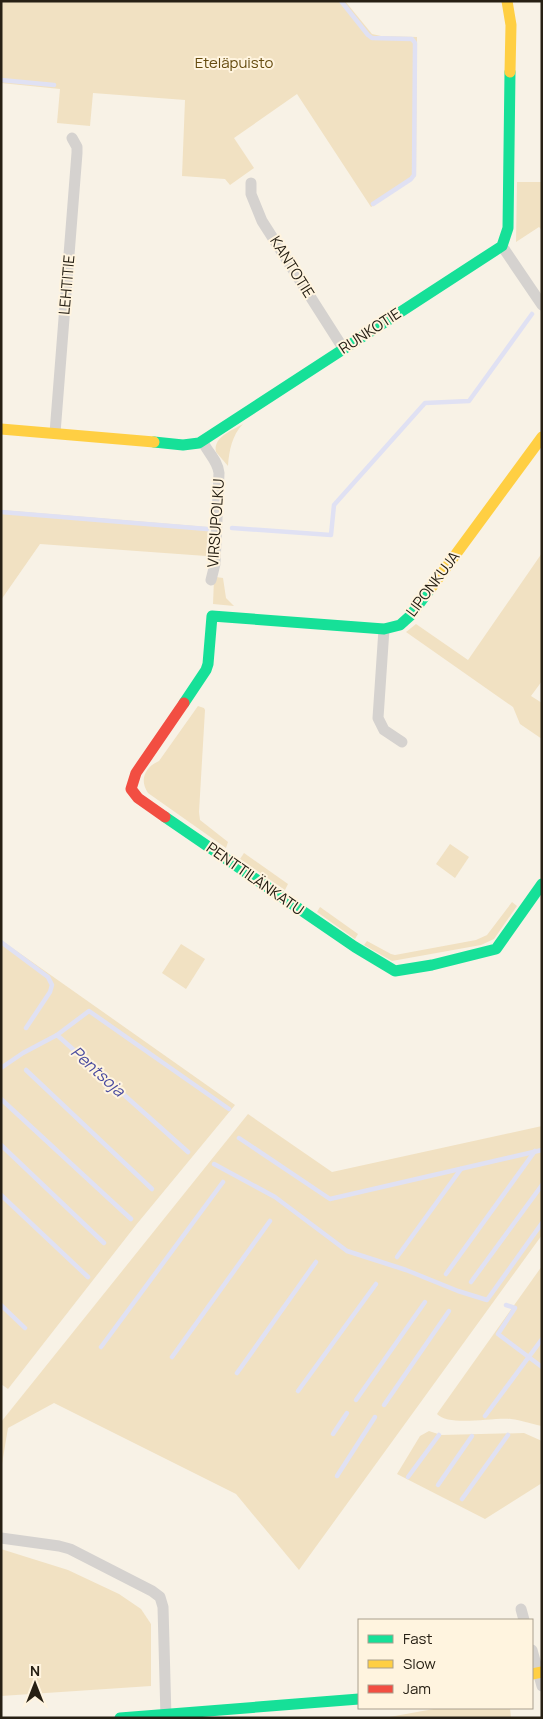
<svg xmlns="http://www.w3.org/2000/svg" width="543" height="1719" font-family="Manrope,sans-serif">
<style>
.green{fill:#f1e1c2}
.lines{fill:none;stroke-linecap:round;stroke-linejoin:round}
.stream{stroke:#e0e1f3;stroke-width:4.5}
.street{stroke:#d5d2cf;stroke-width:11}
.fast{stroke:#16e098;stroke-width:11}
.slow{stroke:#ffcf43;stroke-width:11}
.jam{stroke:#f24e42;stroke-width:11}
.labels{text-anchor:middle;stroke-width:4;stroke-linejoin:round;paint-order:stroke}
.park-label{font-size:15px;fill:#654b0f;stroke:#fff4df}
.street-label{font-size:15px;fill:#272014;stroke:#fff4df}
.water-label{font-size:16px;font-style:italic;fill:#484a9f;stroke:#fff4df}
</style>
<rect width="100%" height="100%" fill="#f8f2e6"/>
<!-- green -->
<g class="green">
<path d="M1,1H345L372,34L381,36L417,37L416,176L371,207L297,94L234,138L254,168L230,185L225,179L182,176L185,100L93,93L90,126L57,123L60,89L1,83Z"/>
<path d="M517,182H542V230L539,227L516,242Z"/>
<path d="M243,424C232,435 229,451 228,466L216,452C213,437 231,431 243,424Z"/>
<path d="M1,510L208,527L206,556L40,544L1,600Z"/>
<path d="M542,553V681L531,696L542,703V739L520,724L513,707L406,632L416,624L468,660Z"/>
<path d="M216,577L223,578L226,598L234,606L213,604L214,579Z"/>
<path d="M198,706L204,708L205,710L199,812L200,820L228,842L226,848L148,793C139,780 145,767 159,761Z"/>
<path d="M450,844L469,857L455,878L436,864Z"/>
<path d="M244,853L288,884L285,890L240,859Z"/>
<path d="M512,902L517,906L494,939L481,945L392,961L364,945L367,941L391,954L395,955L476,940L487,935Z"/>
<path d="M320,907L358,934L355,939L317,912Z"/>
<path d="M1,940L235,1105L136,1225L8,1389L1,1384Z"/>
<path d="M181,944L205,959L186,989L162,973Z"/>
<path d="M248,1114L332,1172L542,1126V1235L299,1570L236,1494L54,1403L8,1428L1,1470V1422Z"/>
<path d="M542,1266V1426C532,1424 521,1420 511,1419C493,1417 449,1427 437,1414L439,1411Z"/>
<path d="M429,1431L441,1435L524,1433L542,1441V1483L485,1519L397,1474L420,1436Z"/>
<path d="M1,1549L68,1570L119,1594L141,1609L151,1624V1686L1,1696Z"/>
<path d="M439,1708H510L511,1718H384Z"/>
</g>
<g class="lines">
<!-- stream -->
<g class="stream">
<path d="M341,1L368,35L372,38L412,39L415,43L414,175L411,179L373,204"/>
<path d="M1,80L54,85"/>
<path d="M1,512L207,529"/>
<path d="M232,528L331,535L334,505L425,403L469,401L532,314"/>
<path d="M1,942L48,977L52,985L50,992L26,1028"/>
<path d="M57,1035L89,1011L229,1109"/>
<path d="M1,1068L23,1053L57,1035L188,1152"/>
<path d="M26,1070L152,1189"/>
<path d="M1,1099L131,1219"/>
<path d="M239,1138L330,1199L542,1150"/>
<path d="M1,1145L104,1243"/>
<path d="M214,1164L275,1197L347,1251L406,1270L458,1291L487,1300L542,1223"/>
<path d="M1,1195L88,1277"/>
<path d="M397,1257L461,1169"/>
<path d="M446,1274L535,1151"/>
<path d="M471,1282L542,1185"/>
<path d="M1,1305L25,1328"/>
<path d="M506,1305L515,1308L498,1334L542,1367"/>
<path d="M101,1347L223,1182"/>
<path d="M172,1357L270,1221"/>
<path d="M237,1373L316,1262"/>
<path d="M298,1391L376,1284"/>
<path d="M356,1400L425,1302"/>
<path d="M384,1405L449,1311"/>
<path d="M485,1416L542,1339"/>
<path d="M333,1434L347,1413"/>
<path d="M337,1476L375,1417"/>
<path d="M408,1477L439,1435"/>
<path d="M438,1485L472,1436"/>
<path d="M462,1499L508,1435"/>
</g>
<!-- street -->
<g class="street">
<path d="M251,183V194L262,221L343,348"/>
<path d="M502,246L542,305"/>
<path d="M55,433L77,153V147L72,138"/>
<path d="M203,442C208,453 218,461 219,473L215,564L211,580"/>
<path d="M384,629L378,718L384,730L402,742"/>
<path d="M1,1538L59,1546L70,1549L152,1591L160,1597L163,1607L166,1718"/>
<path d="M521,1609L524,1620"/>
<path d="M532,1650L542,1686"/>
</g>
<!-- fast -->
<g class="fast">
<path d="M154,442L183,445L199,443L502,246L508,228L510,72"/>
<path d="M184,703L206,670L208,664L212,616L384,629L400,625L410,616L431,588"/>
<path d="M165,817L355,947L395,971L432,965L496,949L542,884"/>
<path d="M120,1718L359,1699"/>
</g>
<!-- slow -->
<g class="slow">
<path d="M507,1L511,25L510,72"/>
<path d="M1,429L154,442"/>
<path d="M431,588L542,437"/>
<path d="M532,1674L542,1672"/>
</g>
<!-- jam -->
<path class="jam" d="M165,817L138,798L131,789L136,773L184,703"/>
</g>
<g class="labels">
<!-- park labels -->
<g class="park-label">
<text x="234" y="68">Eteläpuisto</text>
</g>
<!-- street labels -->
<g class="street-label">
<text transform="translate(292 267) rotate(58)" y="5">KANTOTIE</text>
<text transform="translate(67 285) rotate(-85)" y="5">LEHTITIE</text>
<text transform="translate(370 331) rotate(-33)" y="5">RUNKOTIE</text>
<text transform="translate(216 523) rotate(-86)" y="5">VIRSUPOLKU</text>
<text transform="translate(433 584) rotate(-53)" y="5">LIPONKUJA</text>
<text transform="translate(255 879) rotate(35)" y="5">PENTTILÄNKATU</text>
</g>
<!-- water labels -->
<g class="water-label">
<text transform="translate(98 1071) rotate(42)" y="6">Pentsoja</text>
</g>
</g>
<!-- border -->
<rect width="543" height="1719" fill="none" stroke="#272014" stroke-width="5"/>
<!-- legend -->
<rect x="358" y="1619" width="175" height="90" fill="#fff4df" stroke="#a99f8e"/>
<rect x="368" y="1635" width="25" height="8" fill="#16e098" stroke="#a99f8e"/>
<text x="403" y="1644" font-size="15" fill="#272014">Fast</text>
<rect x="368" y="1660" width="25" height="8" fill="#ffcf43" stroke="#a99f8e"/>
<text x="403" y="1669" font-size="15" fill="#272014">Slow</text>
<rect x="368" y="1685" width="25" height="8" fill="#f24e42" stroke="#a99f8e"/>
<text x="403" y="1694" font-size="15" fill="#272014">Jam</text>
<!-- north arrow -->
<g transform="translate(35 1684)" stroke="#fff4df" stroke-width="4" paint-order="stroke">
<path d="M0-4L9 19L0 12L-9 19Z" fill="#272014"/>
<text y="-8" font-size="14" font-weight="bold" text-anchor="middle" fill="#272014">N</text>
</g>
</svg>
